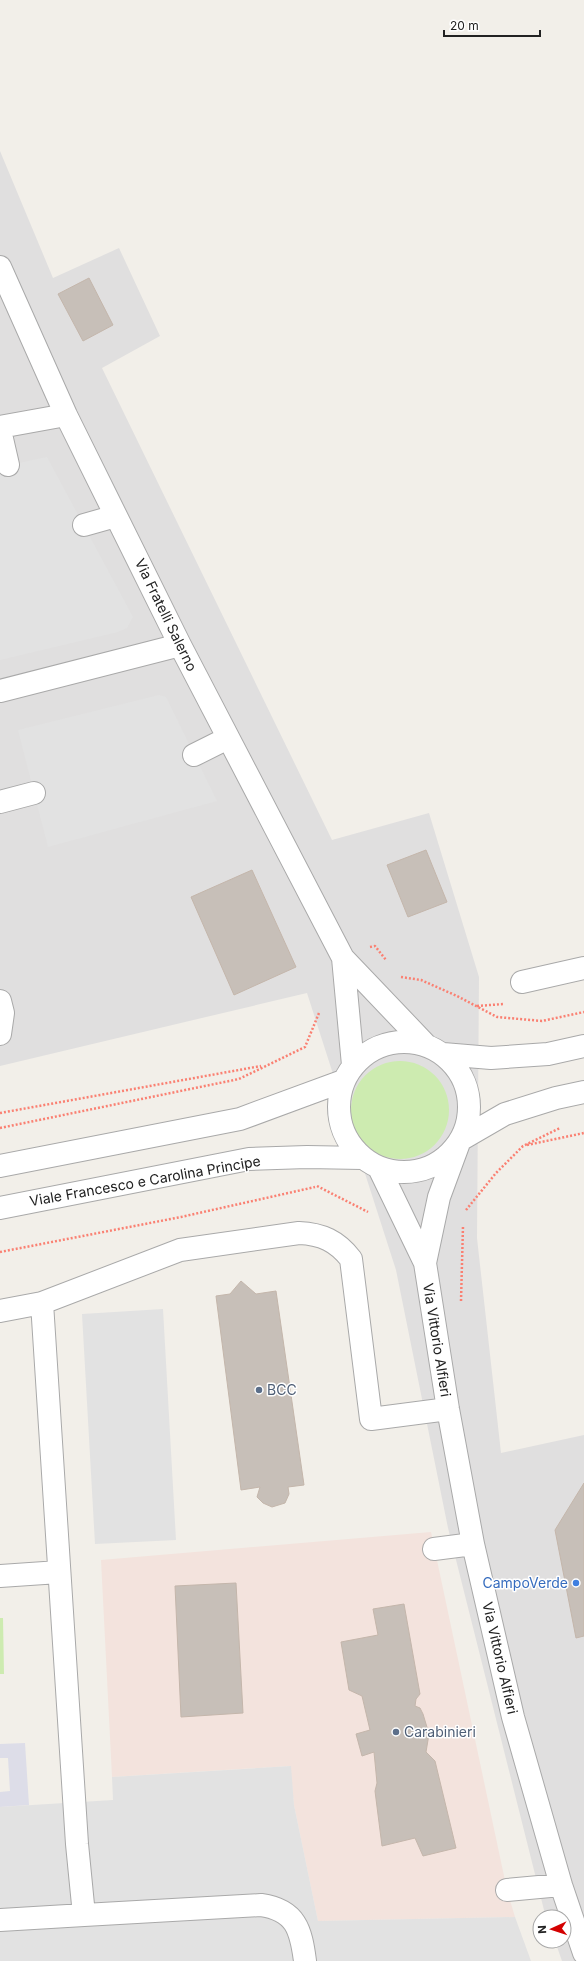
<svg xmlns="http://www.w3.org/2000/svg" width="584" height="1961" viewBox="0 0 584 1961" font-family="Inter,sans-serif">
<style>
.residential{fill:#e0dfdf}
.military{fill:#f3e3dd}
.grass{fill:#cdebb0}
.parking{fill:#e2e2e2}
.plaza{fill:#dddde8}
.building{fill:#c7bfb8;stroke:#c4b6ab}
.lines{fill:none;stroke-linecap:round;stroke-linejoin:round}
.minor-casing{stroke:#a9a9a9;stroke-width:24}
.path{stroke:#fa8072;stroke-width:2.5;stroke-dasharray:2 2;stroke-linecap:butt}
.minor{stroke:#fff;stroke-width:22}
.service-dot{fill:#5c6f8a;stroke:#fff;stroke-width:1.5}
.shop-dot{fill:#3f7fe0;stroke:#fff;stroke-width:1.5}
.labels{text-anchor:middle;stroke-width:3;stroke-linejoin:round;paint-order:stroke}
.street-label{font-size:14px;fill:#222;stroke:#fff}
.service-label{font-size:14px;fill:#4e5e75;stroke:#fff;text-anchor:start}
.shop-label{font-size:14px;fill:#366cbe;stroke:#fff;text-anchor:end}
</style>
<rect width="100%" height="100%" fill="#f2efe9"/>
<!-- residential -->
<path class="residential" d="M0 151 53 278 119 248 160 336 102 368 332 840 429 813 479 977 477 1238 501 1453 584 1435V1961H562L555 1941H564V1917H546L544 1910 448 1528 396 1270 307 993 0 1066Z"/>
<!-- military -->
<path class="military" d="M431 1532 507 1890 515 1917 318 1921 294 1805 290 1766 112 1777 101 1560Z"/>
<!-- grass -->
<path class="grass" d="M351 1110a49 49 0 1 1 98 0a49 49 0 1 1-98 0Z
M0 1618H3L4 1674H0Z"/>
<!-- parking -->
<path class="parking" d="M47 457 133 617 127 628 118 632 0 660V467Z
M159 695 166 697 217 801 48 847 18 730Z
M163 1309 176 1540 95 1544 82 1314Z
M291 1766 294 1805 318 1921 515 1917 531 1961H0V1807L113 1800 112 1777Z"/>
<!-- plaza -->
<path class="plaza" d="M25 1743 29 1805 0 1807V1792L10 1791 8 1758H0V1744Z"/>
<!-- building -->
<path class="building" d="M89 278 113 325 83 341 58 294Z
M426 850 447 902 408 917 387 865Z
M252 870 296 967 234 995 191 897Z
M241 1281 256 1294 276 1291 304 1485 288 1487 289 1494 285 1503 272 1507 263 1503 257 1497 260 1487 241 1490 216 1296 230 1294Z
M584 1483V1636L576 1638 555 1530Z
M236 1583 243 1713 181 1717 175 1586Z
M404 1604 420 1694 416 1699 415 1706 420 1708 423 1714 429 1734 426 1752 435 1761 456 1848 423 1856 415 1838 382 1846 375 1791 377 1783 374 1752 362 1756 356 1734 370 1730 362 1696 349 1690 341 1642 378 1635 373 1609Z"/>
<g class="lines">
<!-- minor casing -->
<g class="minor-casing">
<path id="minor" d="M0 267 66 415 180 645 343 958 425 1044
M0 427 66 415
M0 430 8 465
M84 525 116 516
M0 691 180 645
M194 755 228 738
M0 802 34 793
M343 958 353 1065
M522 982 584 968
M0 1001 3 1013 0 1034
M339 1107a65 65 0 1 1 130 0a65 65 0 1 1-130 0Z
M443 1054 491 1058 548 1054 584 1046
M0 1166 240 1119 343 1081
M379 1168 425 1263 448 1409 473 1544 513 1717 561 1885 584 1953
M0 1208 249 1159 307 1157 362 1158
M425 1263 439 1197 460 1140 505 1114 556 1098 584 1092
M0 1311 42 1303 180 1250 299 1233C322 1234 337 1241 351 1259L371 1419 448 1409
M434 1549 473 1544
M0 1576 59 1572
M507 1890 561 1885
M84 1915 261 1905C296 1910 301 1930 305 1961
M0 1920 84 1915 77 1844 42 1303"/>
</g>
<!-- path -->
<path class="path" d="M370 947 375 946 386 960
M401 977 421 980 457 996 497 1017 542 1021 584 1012
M477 1006 504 1004
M0 1113 261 1066
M0 1128 239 1079 305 1047 319 1013
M527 1145 584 1133
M317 1186 368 1212
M466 1210 496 1173 523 1146 560 1128
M0 1252 181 1217 315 1187
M461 1301 463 1226"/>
<!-- minor -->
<use href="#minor" class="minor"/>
</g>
<!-- markers -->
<g class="service-dot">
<circle cx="259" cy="1390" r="4"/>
<circle cx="396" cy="1732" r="4"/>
</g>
<circle class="shop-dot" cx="576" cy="1583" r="4"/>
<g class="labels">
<!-- street labels -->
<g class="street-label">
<text transform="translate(166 615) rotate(64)" y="5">Via Fratelli Salerno</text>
<text transform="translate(145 1181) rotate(-10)" y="5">Viale Francesco e Carolina Principe</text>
<text transform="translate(437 1340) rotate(81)" y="5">Via Vittorio Alfieri</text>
<text transform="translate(500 1658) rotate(77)" y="5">Via Vittorio Alfieri</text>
</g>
<!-- service labels -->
<g class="service-label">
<text x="267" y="1395">BCC</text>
<text x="404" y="1737">Carabinieri</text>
</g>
<!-- shop labels -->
<g class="shop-label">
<text x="568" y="1588">CampoVerde</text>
</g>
</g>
<!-- north arrow -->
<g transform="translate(552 1929) rotate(267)"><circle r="19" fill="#ffffff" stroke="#a7a7a7"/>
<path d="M0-3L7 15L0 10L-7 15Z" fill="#d40000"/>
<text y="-6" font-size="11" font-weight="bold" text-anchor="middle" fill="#222222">N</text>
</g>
<!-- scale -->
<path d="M444 30v6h96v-6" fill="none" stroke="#222222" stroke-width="2"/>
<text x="450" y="30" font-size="12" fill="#222222" stroke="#ffffff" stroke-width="3" paint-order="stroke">20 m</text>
</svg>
